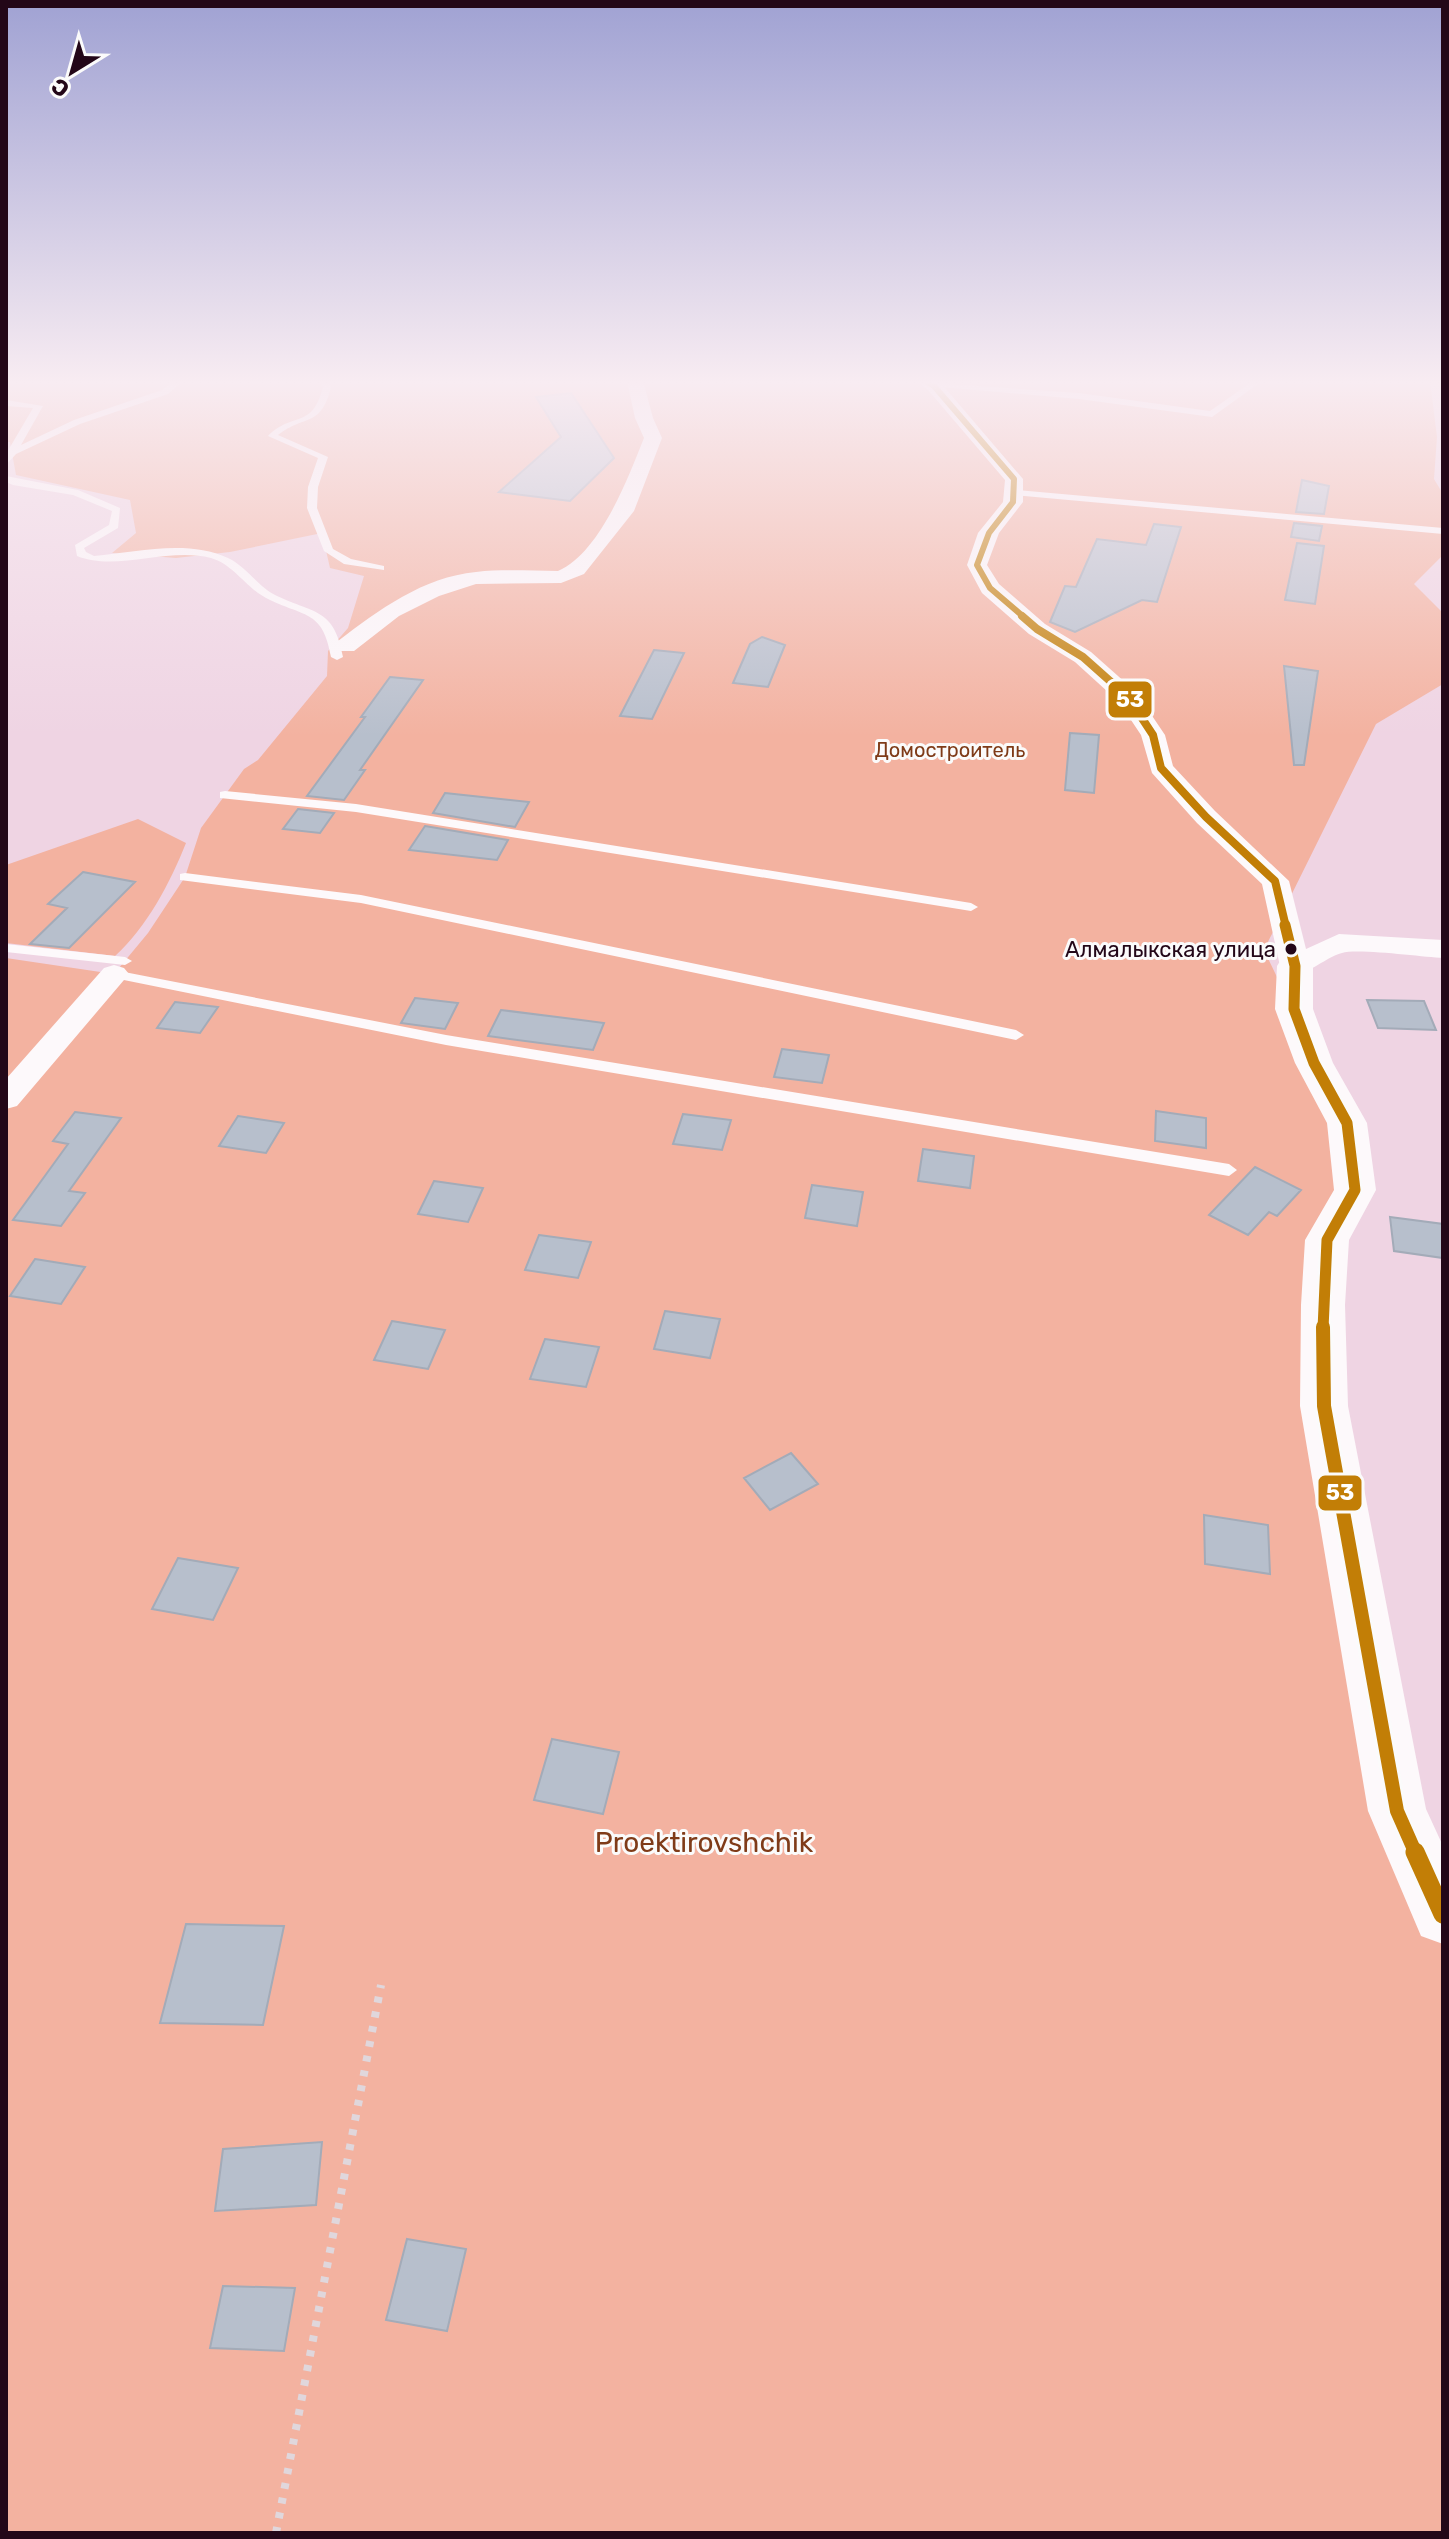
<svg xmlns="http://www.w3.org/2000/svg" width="1449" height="2539" viewBox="0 0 1449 2539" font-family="Rubik,sans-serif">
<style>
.green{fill:#f3b2a0}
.building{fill:#b7bfcc;stroke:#a3abb8;stroke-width:2}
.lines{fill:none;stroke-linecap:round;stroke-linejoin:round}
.path{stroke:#e0d7dc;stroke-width:8;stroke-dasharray:6 9;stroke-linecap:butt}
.service{fill:#fdf9fb;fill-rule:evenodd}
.minor{fill:#fdf9fb;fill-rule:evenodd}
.tertiary{fill:#fdf9fb;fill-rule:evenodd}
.bus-1-far4-casing{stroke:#fbfbfb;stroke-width:9}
.bus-1-far3-casing{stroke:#fbfbfb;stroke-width:12}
.bus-1-far2-casing{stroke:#fbfbfb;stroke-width:16}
.bus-1-far1-casing{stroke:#fbfbfb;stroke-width:20}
.bus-1-casing{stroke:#fbfbfb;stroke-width:25}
.bus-1-far4{stroke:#c27e06;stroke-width:6}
.bus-1-far3{stroke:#c27e06;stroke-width:8}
.bus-1-far2{stroke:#c27e06;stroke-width:11}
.bus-1-far1{stroke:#c27e06;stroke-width:14}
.bus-1{stroke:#c27e06;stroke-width:19}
.bus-dot{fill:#230718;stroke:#fbfbfb;stroke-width:3}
.labels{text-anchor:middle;stroke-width:6;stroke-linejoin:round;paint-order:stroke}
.far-park-label{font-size:20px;fill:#7f3b18;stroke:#fbfbfb}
.bus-label{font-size:22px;fill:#230718;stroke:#fbfbfb;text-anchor:end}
.near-park-label{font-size:28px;fill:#7f3b18;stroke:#fbfbfb}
.line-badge{stroke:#fbfbfb;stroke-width:3}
.badge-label{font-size:22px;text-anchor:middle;font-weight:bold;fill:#fff}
</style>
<rect width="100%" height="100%" fill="#efd4e3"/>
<!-- green -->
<path class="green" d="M6 381H1430L1437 437 1434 479 1443 494V555L1414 584 1443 613V684L1376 724 1264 950 1347 1123 1323 1305 1443 1914V2533H6V958L114 974 148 933 185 877 201 828 244 769 258 760 327 676 328 651 348 628 364 576 330 568 322 533 230 552 176 558 112 553 136 533 130 500 16 475 10 442H6Z
M138 819 186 843C170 883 147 927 115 956L6 943V865Z"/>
<!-- building -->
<path class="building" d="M571 393 614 458 570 501 499 492 561 437 536 397Z
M1302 480 1329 486 1324 514 1296 512Z
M1294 523 1322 526 1319 541 1291 537Z
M1154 524 1181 527 1157 602 1142 600 1075 632 1050 622 1065 586 1076 587 1097 539 1146 545Z
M1297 543 1324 546 1315 604 1285 600Z
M762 637 785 645 768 687 733 683 750 644Z
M654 650 684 653 652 719 620 716Z
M1284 666 1318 671 1304 765H1294Z
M390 677 423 680 360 770H365L344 800 307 796 365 717H361Z
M1070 733 1099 735 1094 793 1065 790Z
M445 793 482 797 529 802 515 827 433 813Z
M298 809 334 813 320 833 283 829Z
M425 826 508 840 497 860 409 850Z
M83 872 135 882 69 948 30 944 67 908 48 904Z
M415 998 458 1003 445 1029 401 1023Z
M1367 1000 1424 1001 1436 1030 1378 1028Z
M175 1002 218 1007 200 1033 157 1028Z
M501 1010 581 1020 604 1023 593 1050 488 1036Z
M782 1049 829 1055 822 1083 774 1077Z
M1156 1111 1206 1118V1148L1155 1141Z
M75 1112 121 1118 69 1191 85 1193 61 1226 13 1220 68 1144 53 1141Z
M683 1114 731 1120 722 1150 673 1144Z
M238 1116 284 1123 266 1153 219 1146Z
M923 1149 974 1156 970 1188 918 1181Z
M1255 1167 1301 1190 1277 1216 1269 1212 1248 1235 1209 1215Z
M434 1181 483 1188 468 1222 418 1214Z
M812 1185 863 1192 857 1226 805 1218Z
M1390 1217 1443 1224V1258L1394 1251Z
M539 1235 591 1242 578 1278 525 1270Z
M35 1259 85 1267 61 1304 10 1296Z
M665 1311 720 1319 710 1358 654 1349Z
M392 1321 445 1330 428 1369 374 1360Z
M545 1339 599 1347 586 1387 530 1379Z
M791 1453 818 1484 770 1510 744 1478Z
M1204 1515 1268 1525 1270 1574 1205 1564Z
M178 1558 238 1568 213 1620 152 1609Z
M552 1739 619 1752 603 1814 534 1800Z
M186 1924 284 1926 263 2025 160 2023Z
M322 2142 316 2205 215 2211 223 2149Z
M407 2239 466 2249 447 2331 386 2320Z
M223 2286 295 2288 284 2351 210 2348Z"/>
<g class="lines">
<!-- path -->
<path class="path" d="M276 2533 381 1985"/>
<!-- service -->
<path class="service" d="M174 381H183L168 394 80 424 16 454 6 465V454L33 408 6 406V400L43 406 21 445 74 420 162 390Z
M318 381H326L331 387C321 428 305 414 278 435L328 457 318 487 317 508 333 549 351 559 384 566V570L344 564 324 551 307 508 308 487 318 458 268 436C293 411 312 430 323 387Z
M1253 381H1262L1212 417 1079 399 930 386 934 383 1079 393 1210 411Z
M6 476 78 490 120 508 118 528 84 548 86 552 94 556C136 552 188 539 228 558 247 567 258 587 277 596 315 614 334 608 343 657L337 660 331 657C323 611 306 617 270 600 247 590 235 565 211 558 167 547 116 572 77 556L75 545 109 525 112 511 73 495 13 485 6 482Z
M1017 490 1443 528V534L1014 495 1012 493Z
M225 791 356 804 971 903 978 907 971 911 356 812 220 798V792Z
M185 873 361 895 1016 1030 1024 1035 1016 1040 361 903 180 880V874Z
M6 944 125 957 132 961 125 965 6 952Z
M114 970 446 1035 1229 1164 1237 1170 1229 1176 446 1045 109 977V971Z"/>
<!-- minor -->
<path class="minor" d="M627 381H643L653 418 662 438 634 511 584 574 561 583 476 584 439 596 399 616 354 651H338L335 646 338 641C379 610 423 577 476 572 503 569 531 571 558 571 600 553 628 478 644 438L635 418Z
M917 381 940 382 1023 479V502L999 533 987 565 999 584 1045 624 1091 652 1136 692 1165 735 1173 766 1215 811 1289 881 1306 949 1339 934 1443 940V958C1423 957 1357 948 1342 953 1321 959 1308 978 1285 972L1280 966 1262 884 1197 823 1152 773 1141 735 1119 702 1075 662 1029 634 982 593 967 565 978 533 1003 502 1005 480 928 390Z
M114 965 124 968 129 974 124 980 17 1106 6 1109V1079L104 968Z"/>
<!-- tertiary -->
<path class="tertiary" d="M1295 955 1308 958 1313 966V1009L1333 1063 1367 1123 1376 1190 1349 1240 1345 1305 1348 1406 1426 1809 1443 1846V1944L1421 1936 1368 1811 1300 1406 1301 1305 1305 1240 1334 1190 1327 1123 1295 1063 1275 1009 1277 966 1282 958Z"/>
<!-- bus-1-far4 casing -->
<g class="bus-1-far4-casing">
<path id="bus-1-far4" d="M925 381 934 386 1014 479 1013 502 989 533 977 565 990 588 1025 618"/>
</g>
<!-- bus-1-far3 casing -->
<g class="bus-1-far3-casing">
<path id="bus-1-far3" d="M1022 616 1037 629 1083 657 1128 697 1153 735 1161 768 1206 817 1275 881 1286 927"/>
</g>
<!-- bus-1-far2 casing -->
<g class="bus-1-far2-casing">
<path id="bus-1-far2" d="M1285 925 1295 966 1294 1009 1314 1063 1347 1123 1355 1190 1327 1240 1323 1329"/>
</g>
<!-- bus-1-far1 casing -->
<g class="bus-1-far1-casing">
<path id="bus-1-far1" d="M1323 1327 1324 1406 1397 1811 1416 1854"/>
</g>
<!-- bus-1 casing -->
<g class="bus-1-casing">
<path id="bus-1" d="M1415 1852 1443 1914"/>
</g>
<!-- bus-1-far4 -->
<use href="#bus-1-far4" class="bus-1-far4"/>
<!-- bus-1-far3 -->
<use href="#bus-1-far3" class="bus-1-far3"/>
<!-- bus-1-far2 -->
<use href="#bus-1-far2" class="bus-1-far2"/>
<!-- bus-1-far1 -->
<use href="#bus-1-far1" class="bus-1-far1"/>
<!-- bus-1 -->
<use href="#bus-1" class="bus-1"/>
</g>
<!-- sky -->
<linearGradient id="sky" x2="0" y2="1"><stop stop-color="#a0a2d3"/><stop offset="0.52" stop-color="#f8ecf2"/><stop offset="1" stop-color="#f8ecf2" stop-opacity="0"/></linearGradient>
<rect width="1449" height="736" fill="url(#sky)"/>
<!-- markers -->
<circle class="bus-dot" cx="1291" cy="949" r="7"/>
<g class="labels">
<!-- far-park labels -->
<g class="far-park-label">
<text x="950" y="757">Домостроитель</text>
</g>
<!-- bus labels -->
<g class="bus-label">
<text x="1276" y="957">Алмалыкская улица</text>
</g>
<!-- near-park labels -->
<g class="near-park-label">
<text x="704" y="1852">Proektirovshchik</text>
</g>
</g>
<g class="line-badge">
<rect x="1107" y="680" width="46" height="39" rx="8" fill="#c27e06"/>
<rect x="1317" y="1474" width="46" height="38" rx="8" fill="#c27e06"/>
</g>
<g class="badge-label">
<text x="1130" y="707">53</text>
<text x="1340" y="1500">53</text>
</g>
<!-- border -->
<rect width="1449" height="2539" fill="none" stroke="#230718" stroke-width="16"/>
<!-- north arrow -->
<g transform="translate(72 72) rotate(217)" stroke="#fbfbfb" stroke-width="6" paint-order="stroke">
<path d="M0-6L14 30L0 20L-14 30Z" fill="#230718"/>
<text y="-12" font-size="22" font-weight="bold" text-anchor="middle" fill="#230718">С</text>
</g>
</svg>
